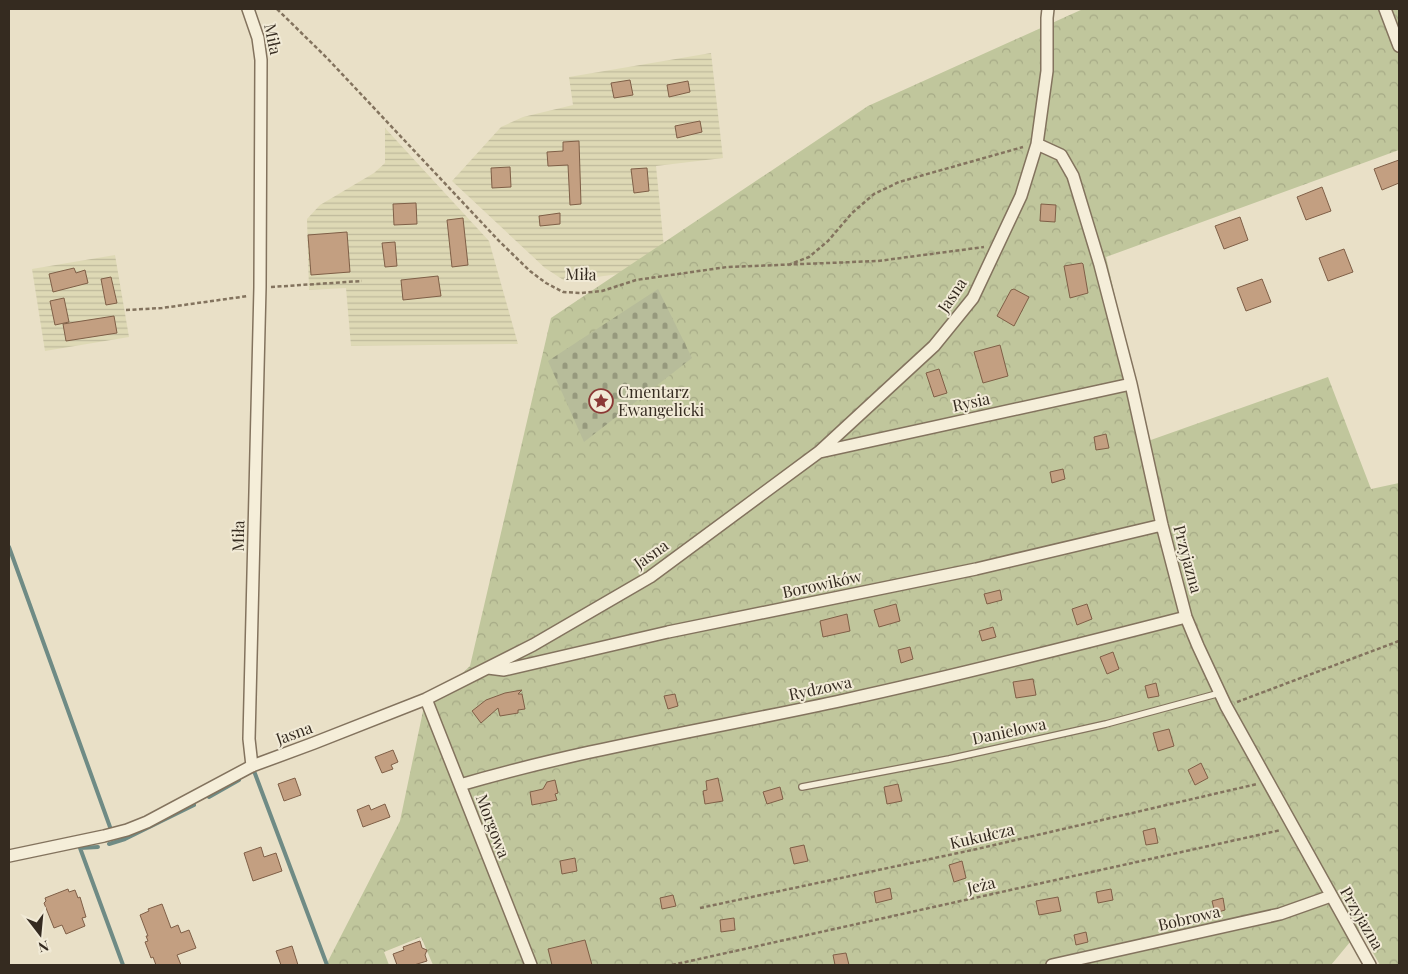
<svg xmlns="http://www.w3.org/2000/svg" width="1408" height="974" viewBox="0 0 1408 974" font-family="'Playfair Display',serif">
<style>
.farmland{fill:url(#farmland-rules)}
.forest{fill:url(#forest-crowns)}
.cemetery{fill:url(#cemetery-stones)}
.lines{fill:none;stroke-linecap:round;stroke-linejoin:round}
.stream{stroke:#6f8b85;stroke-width:4}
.building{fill:#c39f81;stroke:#7f5f47}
.lane-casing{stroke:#83735e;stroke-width:8}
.street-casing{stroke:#83735e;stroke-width:14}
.path{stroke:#83735e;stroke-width:2.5;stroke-dasharray:4 2.5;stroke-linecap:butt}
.lane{stroke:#f5eed9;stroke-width:5.5}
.street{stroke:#f5eed9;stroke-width:11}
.labels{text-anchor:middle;stroke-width:4;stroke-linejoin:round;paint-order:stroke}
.street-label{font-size:16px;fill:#352b20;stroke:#f1ead6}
.poi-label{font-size:16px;fill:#352b20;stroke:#f1ead6;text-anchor:start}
</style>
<defs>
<pattern id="farmland-rules" width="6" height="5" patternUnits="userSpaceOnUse" patternTransform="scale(1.25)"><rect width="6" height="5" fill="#ded9b5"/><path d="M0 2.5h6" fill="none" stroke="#bfba9b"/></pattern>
<pattern id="forest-crowns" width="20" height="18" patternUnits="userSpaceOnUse" patternTransform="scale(1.25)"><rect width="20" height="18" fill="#c0c69c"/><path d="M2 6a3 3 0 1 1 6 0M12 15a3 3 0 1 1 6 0" fill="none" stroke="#a6aa86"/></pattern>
<pattern id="cemetery-stones" width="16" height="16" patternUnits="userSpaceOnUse" patternTransform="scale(1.25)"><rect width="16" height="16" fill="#b7bc9a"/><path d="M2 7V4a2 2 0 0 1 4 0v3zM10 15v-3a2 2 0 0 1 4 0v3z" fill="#96997d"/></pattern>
</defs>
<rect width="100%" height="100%" fill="#e9e0c7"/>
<!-- farmland -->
<path class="farmland" d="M711 53 723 158 656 166 666 268 565 281 545 268 452 181 501 127 523 117 573 105 569 77Z
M385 128 489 241 518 344 351 346 346 288 309 290 307 219 320 205 374 173 385 163Z
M115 255 129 337 45 351 32 269Z"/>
<!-- forest -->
<path class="forest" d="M1083 9H1399V150L1106 257 1148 441 1328 377 1371 489 1399 483V965H1380L1360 930 1331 965H433L421 937 384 952 389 965H326L400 821 423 711 470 666 551 318 868 106Z"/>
<!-- cemetery -->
<path class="cemetery" d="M658 289 692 358 584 442 548 361Z"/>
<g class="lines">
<!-- stream -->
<path class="stream" d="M9 547 110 827
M254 771 327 965
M209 797 239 780
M109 844 125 839 194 805
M98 847 80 848 123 965"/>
</g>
<!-- building -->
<path class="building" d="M630 80 633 95 614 98 611 83Z
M688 81 690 92 669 97 667 85Z
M700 121 702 132 677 138 675 126Z
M579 141 581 204 570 205 568 165 548 166 547 152 563 151V142Z
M1399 160V183L1382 190 1374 169Z
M510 167 511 187 492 188 491 168Z
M647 168 649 191 634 193 631 169Z
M1322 187 1331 211 1306 220 1297 197Z
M416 203 417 224 394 225 393 204Z
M1041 204 1056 205 1055 222 1040 221Z
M560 213V224L540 226 539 216Z
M1240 217 1248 240 1224 249 1215 226Z
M463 218 468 265 452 267 447 220Z
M347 232 350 272 311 275 308 235Z
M395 242 397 266 385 267 382 243Z
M1344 249 1353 272 1328 281 1319 258Z
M1082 263 1083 264 1088 293 1070 298 1064 266Z
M74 268 76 273 85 270 88 283 53 292 49 274Z
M438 276 441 296 403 300 401 280Z
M111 277 117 303 106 305 101 279Z
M1262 279 1271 302 1246 311 1237 288Z
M1014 289 1029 297 1014 326 997 316 1011 290Z
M64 298 69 322 55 325 50 301Z
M114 316 117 333 66 341 63 324Z
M1000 345 1008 376 983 383 974 352Z
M939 369 947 393 934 397 926 373Z
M1106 434 1109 448 1096 450 1094 437Z
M1063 469 1065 479 1052 483 1050 472Z
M1000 590 1002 600 987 604 984 594Z
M896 604 900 621 879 627 874 610Z
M1087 604 1092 619 1077 625 1072 609Z
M847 614 850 631 823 637 820 621Z
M993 627 996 637 982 641 979 631Z
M910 647 913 659 901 663 898 650Z
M1113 652 1119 669 1107 674 1100 657Z
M1033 679 1036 695 1016 698 1013 682Z
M1156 683 1159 696 1148 698 1145 686Z
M522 690 518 694H522L525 709 518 710V713L500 716 498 708 481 723 472 711 486 700 505 693Z
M675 694 678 706 668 709 664 696Z
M1169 729 1174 746 1158 751 1153 733Z
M393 750 398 762 391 765 393 769 382 773 375 757Z
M1201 763 1208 778 1195 785 1188 770Z
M295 778 301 795 284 801 278 784Z
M718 778 723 801 705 804 703 791 707 790 706 781Z
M555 780 558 793 555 794 557 800 532 805 530 792 543 789 547 782Z
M898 784 902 801 887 804 884 787Z
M780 787 783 799 767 804 763 792Z
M385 804 390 817 363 827 357 810 369 805 371 810Z
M1155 828 1158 843 1146 845 1143 831Z
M804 845 808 861 794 864 790 848Z
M261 847 264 857 276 853 282 871 253 881 244 853Z
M575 858 577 871 562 874 560 861Z
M962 861 966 878 954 882 949 865Z
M890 888 892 899 876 903 874 892Z
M68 889 69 892 75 890 78 898 80 897 86 917 82 918 85 926 66 934 62 925 54 928 44 903 46 901 45 898Z
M1111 889 1113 900 1098 903 1096 892Z
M673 895 676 906 662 909 660 898Z
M1058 897 1061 911 1039 915 1036 901Z
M1223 898 1225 910 1215 913 1212 901Z
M162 904 171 928 178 925 181 933 189 930 196 948 177 955 181 965H156L153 957 151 958 145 942 148 941 146 936H148L140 915 149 911 148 909Z
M734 918 735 930 721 932 720 920Z
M1086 932 1088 942 1076 945 1074 935Z
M585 940 592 965H552L548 949Z
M420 941 422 948 427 950 425 955 427 961 414 965H397L393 954 404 950 403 947Z
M292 946 298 965H281L276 951Z
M846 953 849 965H835L833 955Z"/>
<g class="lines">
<!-- lane casing -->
<g class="lane-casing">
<path id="lane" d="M802 787 949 759 1106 724 1220 693"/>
</g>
<!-- street casing -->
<g class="street-casing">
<path id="street" d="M248 9 258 38 261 60 260 287 249 739 252 766
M1385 9 1399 46
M1037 144 1061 155 1073 176 1100 265 1131 384 1162 525 1186 617 1198 646 1226 706 1370 965
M820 452 1131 384
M488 668 504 670 668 632 976 569 1162 525
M426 699 531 965
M460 785C586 748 716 728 844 700 959 675 1073 646 1186 617
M9 856 104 836 127 830 147 822 252 766 314 743 426 699 533 645 650 577 819 452 934 346 973 298 1021 196 1037 144 1047 71V18L1048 9
M1052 965 1280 914 1331 896"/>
</g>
<!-- path -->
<path class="path" d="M277 9 327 58 500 242 530 271 546 283 563 292 581 293 602 291 636 280 727 267 878 261 984 247
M788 265 809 257 828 241 852 213 874 194 899 182 1023 147
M271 287 362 281
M126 310 162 308 248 296
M1237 702 1399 641
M700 908 977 849 1257 784
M672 965 1281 830"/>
<!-- lane -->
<use href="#lane" class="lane"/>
<!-- street -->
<use href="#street" class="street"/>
</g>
<!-- icons -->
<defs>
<g id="sight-ring" transform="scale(1.25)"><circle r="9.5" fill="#f1ead6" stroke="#8b3835" stroke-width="1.5"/><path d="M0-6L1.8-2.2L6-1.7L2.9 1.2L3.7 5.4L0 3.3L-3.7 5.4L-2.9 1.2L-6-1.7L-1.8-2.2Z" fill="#8b3835"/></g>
</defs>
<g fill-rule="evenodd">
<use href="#sight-ring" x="601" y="401"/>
</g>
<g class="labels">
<!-- street labels -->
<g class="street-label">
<text transform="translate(273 39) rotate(78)" y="6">Miła</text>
<text transform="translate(581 274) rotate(1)" y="6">Miła</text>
<text transform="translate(952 295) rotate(-56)" y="6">Jasna</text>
<text transform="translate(971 402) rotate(-12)" y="6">Rysia</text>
<text transform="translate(238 536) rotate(-89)" y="6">Miła</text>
<text transform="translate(651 554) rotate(-35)" y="6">Jasna</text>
<text transform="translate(1188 559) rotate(75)" y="6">Przyjazna</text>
<text transform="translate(822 584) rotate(-12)" y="6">Borowików</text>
<text transform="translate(820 688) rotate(-12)" y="6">Rydzowa</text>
<text transform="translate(1009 731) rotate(-12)" y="6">Danielowa</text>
<text transform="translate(294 733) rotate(-20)" y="6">Jasna</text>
<text transform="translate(493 826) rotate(69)" y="6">Morgowa</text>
<text transform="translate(982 836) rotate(-13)" y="6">Kukułcza</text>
<text transform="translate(981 885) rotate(-13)" y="6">Jeża</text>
<text transform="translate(1189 918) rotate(-13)" y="6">Bobrowa</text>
<text transform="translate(1362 918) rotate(60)" y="6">Przyjazna</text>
</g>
<!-- poi labels -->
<g class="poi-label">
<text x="618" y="398">Cmentarz<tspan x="618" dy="18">Ewangelicki</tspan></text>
</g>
</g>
<!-- border -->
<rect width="1408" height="974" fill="none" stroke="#352b20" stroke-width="20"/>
<!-- north arrow -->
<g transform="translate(40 934) rotate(164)" stroke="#f1ead6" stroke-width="4" paint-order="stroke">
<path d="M0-4L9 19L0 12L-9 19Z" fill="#352b20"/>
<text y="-8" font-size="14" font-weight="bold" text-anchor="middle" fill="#352b20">N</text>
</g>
</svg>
